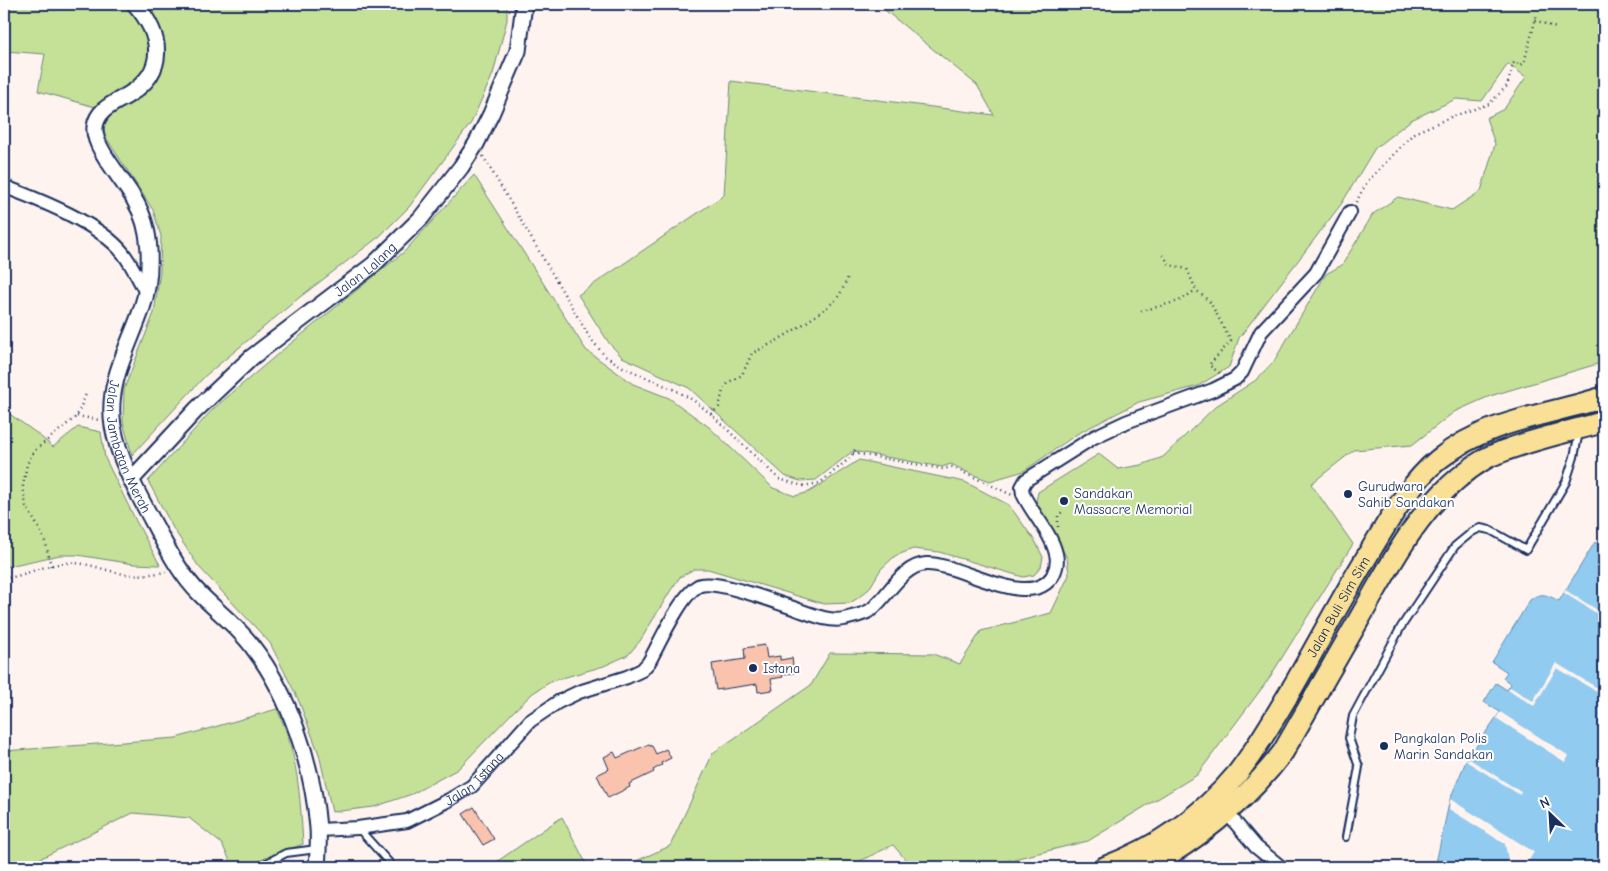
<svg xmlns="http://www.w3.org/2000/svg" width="1608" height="871" viewBox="0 0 1608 871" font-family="'Comic Neue',sans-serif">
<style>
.green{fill:#c5e097;stroke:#70887a}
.water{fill:#91cbf0;stroke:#628db6}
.pier{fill:#fef3ef}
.building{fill:#fac3ad;stroke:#1b2f5e}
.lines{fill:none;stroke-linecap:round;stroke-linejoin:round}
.service-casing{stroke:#1b2f5e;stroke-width:10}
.minor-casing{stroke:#1b2f5e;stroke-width:16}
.tertiary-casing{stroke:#1b2f5e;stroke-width:19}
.primary-casing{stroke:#1b2f5e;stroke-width:24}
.path{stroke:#1b2f5e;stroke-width:2.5;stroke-dasharray:1 4;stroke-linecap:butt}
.service{stroke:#fff;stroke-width:6}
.minor{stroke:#fff;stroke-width:12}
.tertiary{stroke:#fff;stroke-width:15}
.primary{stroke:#f9e096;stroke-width:20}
.poi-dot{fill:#1b2f5e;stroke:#fff;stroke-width:2}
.labels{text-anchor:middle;stroke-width:4;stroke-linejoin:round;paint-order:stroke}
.street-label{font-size:14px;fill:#1b2f5e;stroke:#fff}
.poi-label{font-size:14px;fill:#1b2f5e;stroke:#fff;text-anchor:start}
</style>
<rect width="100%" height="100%" fill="#fef3ef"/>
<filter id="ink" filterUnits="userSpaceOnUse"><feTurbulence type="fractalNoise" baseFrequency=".02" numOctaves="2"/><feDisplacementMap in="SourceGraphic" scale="10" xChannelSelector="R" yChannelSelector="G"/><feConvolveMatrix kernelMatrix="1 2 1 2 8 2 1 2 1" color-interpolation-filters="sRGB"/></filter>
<g filter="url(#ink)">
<!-- green -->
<path class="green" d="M4 4H507V20L493 74 471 123 409 207 380 236 300 297 205 376 132 455 123 422 124 389 154 313 160 272 161 236 153 210 105 136 104 126 113 112 38 91 45 54 4 51Z
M879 4H1604V362L1490 396 1454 412 1412 445 1354 450 1311 484 1353 544 1268 680 1197 775 1088 841 981 867H912L893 845 848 867H798L794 862 786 867H613L627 865 670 846 713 753 811 685 830 653 933 654 960 664 981 631 1051 613 1069 575 1067 558 1036 501 1038 492 1099 454 1118 469 1141 465 1163 457 1216 406 1256 380 1274 361 1326 274 1342 265 1373 214 1398 197 1452 210 1481 191 1495 144 1486 118 1504 109 1526 77 1508 64 1482 101 1456 99 1411 120 1375 148 1342 203 1239 338 1229 367 1198 386 1139 402 1077 434 1024 471 990 481 971 474 951 464 942 467 853 451 816 480 800 481 785 476 689 388 622 357 609 343 578 295 724 195 731 81 994 115 977 85 881 7Z
M474 175 586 350 633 384 669 398 709 427 773 488 795 496 809 492 859 460 965 482 1009 505 1035 541 1043 557 1041 567 1034 575 1023 577 939 552 913 549 895 556 881 569 869 589 858 598 850 603 824 604 708 569H694L680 577 671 590 640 641 628 655 604 666 552 681 533 693 514 711 458 769 412 794 374 807 332 812 319 754 298 699 270 643 199 567 173 528 148 481 213 409 279 353 404 252Z
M4 410 35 432 53 447 78 427 101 432 105 458 136 521 160 565 134 564 77 555H60L4 567Z
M277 709C298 753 300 796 303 844L244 867H233L222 844 189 818 133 813 23 867H4V751L176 738Z
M562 817 588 867H489Z"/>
<!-- water -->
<path class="water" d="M1595 542 1604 549V867H1435L1450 799 1466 761 1500 712 1484 702 1496 683 1507 690 1511 684 1503 678 1507 672 1492 662 1530 600C1541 591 1547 595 1559 601Z"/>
<!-- pier -->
<path class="pier" d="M1565 590 1604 614V618L1564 593Z
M1556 663 1604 692V696L1557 668 1534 706 1508 690 1510 687 1533 701Z
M1500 712 1569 756 1565 762 1496 718Z
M1468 758 1521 792 1520 795 1466 761Z
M1450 799 1534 852 1525 867H1503L1508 859 1505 844 1449 809Z"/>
<!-- building -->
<path class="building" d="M765 645 767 658 780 656V660L792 658 794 673 782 674 783 677 771 679 773 690 758 692 757 684 716 690 712 664 745 659 744 648Z
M649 744 650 746H652L656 754 666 749 671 758 661 763 662 765 653 770 654 772 629 784 630 787 608 798 597 775 609 769 604 757 614 752 617 758Z
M474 807 494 839 483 845 463 814Z"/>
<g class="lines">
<!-- service casing -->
<g class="service-casing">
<path id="service" d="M359 829 393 867
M1346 837 1359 767 1349 738 1353 716 1401 627 1455 546 1472 532 1480 528 1490 530 1526 550 1566 482 1574 457 1579 432
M259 867 286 853 317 849"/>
</g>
<!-- minor casing -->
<g class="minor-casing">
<g id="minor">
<path d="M8 188C42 201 100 224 123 253 132 265 139 279 146 293"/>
<path d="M1227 813 1256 847 1281 867"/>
<path id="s1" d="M319 830 358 828 407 821 449 800 472 786 530 721 558 702 579 692 627 677 642 670 649 662C659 644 681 595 698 586 714 578 778 603 796 609 811 614 828 622 844 619 851 617 863 615 869 611 873 609 877 604 880 601 892 588 906 565 926 564 958 562 1031 613 1053 575 1056 569 1058 561 1056 554 1051 532 1032 514 1023 494L1022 487 1026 480 1094 437 1126 422 1213 390 1235 379 1242 372 1261 332 1316 273 1350 212"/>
</g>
</g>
<!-- tertiary casing -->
<g class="tertiary-casing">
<g id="tertiary">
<path id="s2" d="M135 4C162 35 168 71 128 95 115 103 97 109 95 127 92 147 124 180 134 199 143 214 148 232 149 250 150 270 148 290 142 308 129 347 106 383 113 426 119 460 136 490 152 520 166 546 179 573 200 594 217 611 237 626 252 646 290 695 313 766 318 828 319 841 318 854 317 867"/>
<path id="s3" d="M131 480 196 410 252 357 373 265 421 218 461 167 476 144 491 114 518 51 524 4"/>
</g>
</g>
<!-- primary casing -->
<g class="primary-casing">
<g id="primary">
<path id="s4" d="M1105 867C1156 848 1202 816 1237 774 1259 746 1276 715 1294 685 1319 641 1343 596 1369 553 1387 523 1411 481 1439 459 1489 419 1547 416 1604 397"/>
<path d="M1148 867C1200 838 1246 801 1283 752 1308 709 1333 665 1358 621 1392 562 1424 495 1485 459 1491 455 1499 453 1506 450 1538 438 1571 431 1604 422"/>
</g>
</g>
<!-- path -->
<path class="path" d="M1535 20 1556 28
M483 156 590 338 605 356 623 367 679 392 693 400 711 414 779 479 803 486 820 483 851 457 856 448
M1356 202 1367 182 1414 133 1451 117 1489 104 1507 86 1514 62 1521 65 1524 63 1537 14
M1163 255 1170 265 1187 269 1196 290 1210 302 1231 341 1209 365 1221 374
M1141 311 1179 301 1196 290
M711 414 719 407 723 390 729 382 742 375 752 353C769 347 827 311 837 298 842 292 845 283 848 277
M77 416 99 420
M853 453 943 469 952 467 1012 495
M1058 527V516L1063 511
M51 566 46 544 40 530 26 506 23 486 27 464 34 451 77 416 86 394
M4 579C27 575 52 561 75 563 91 564 107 571 124 574 138 576 152 574 166 572"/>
<!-- service -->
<use href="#service" class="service"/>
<!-- minor -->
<use href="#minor" class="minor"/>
<!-- tertiary -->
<use href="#tertiary" class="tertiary"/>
<!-- primary -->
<use href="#primary" class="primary"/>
</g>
</g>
<!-- markers -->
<g class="poi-dot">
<circle cx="1348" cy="494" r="5"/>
<circle cx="1064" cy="501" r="5"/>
<circle cx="753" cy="668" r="5"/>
<circle cx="1384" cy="746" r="5"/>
</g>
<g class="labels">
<!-- street labels -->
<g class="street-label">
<text dy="5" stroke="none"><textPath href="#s3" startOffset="316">Jalan Lalang</textPath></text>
<text dy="5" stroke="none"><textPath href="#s2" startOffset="498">Jalan Jambatan Merah</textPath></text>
<text dy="5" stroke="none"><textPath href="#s4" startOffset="359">Jalan Buli Sim Sim</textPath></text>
<text dy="5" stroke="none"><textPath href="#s1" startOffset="169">Jalan Istana</textPath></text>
</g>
<!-- poi labels -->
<g class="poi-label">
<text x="1358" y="491">Gurudwara<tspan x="1358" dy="16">Sahib Sandakan</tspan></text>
<text x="1074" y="498">Sandakan<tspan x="1074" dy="16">Massacre Memorial</tspan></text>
<text x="763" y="673">Istana</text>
<text x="1394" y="743">Pangkalan Polis<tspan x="1394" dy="16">Marin Sandakan</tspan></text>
</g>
</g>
<!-- margin -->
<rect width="1608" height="871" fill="none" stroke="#fff" stroke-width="20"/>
<rect x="10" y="10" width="1588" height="851" fill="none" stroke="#1b2f5e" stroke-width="2" filter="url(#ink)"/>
<!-- north arrow -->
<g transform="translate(1550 814) rotate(335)" stroke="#ffffff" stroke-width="4" paint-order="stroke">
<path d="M0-4L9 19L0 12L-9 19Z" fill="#1b2f5e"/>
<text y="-8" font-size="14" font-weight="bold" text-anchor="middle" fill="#1b2f5e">N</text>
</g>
</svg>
